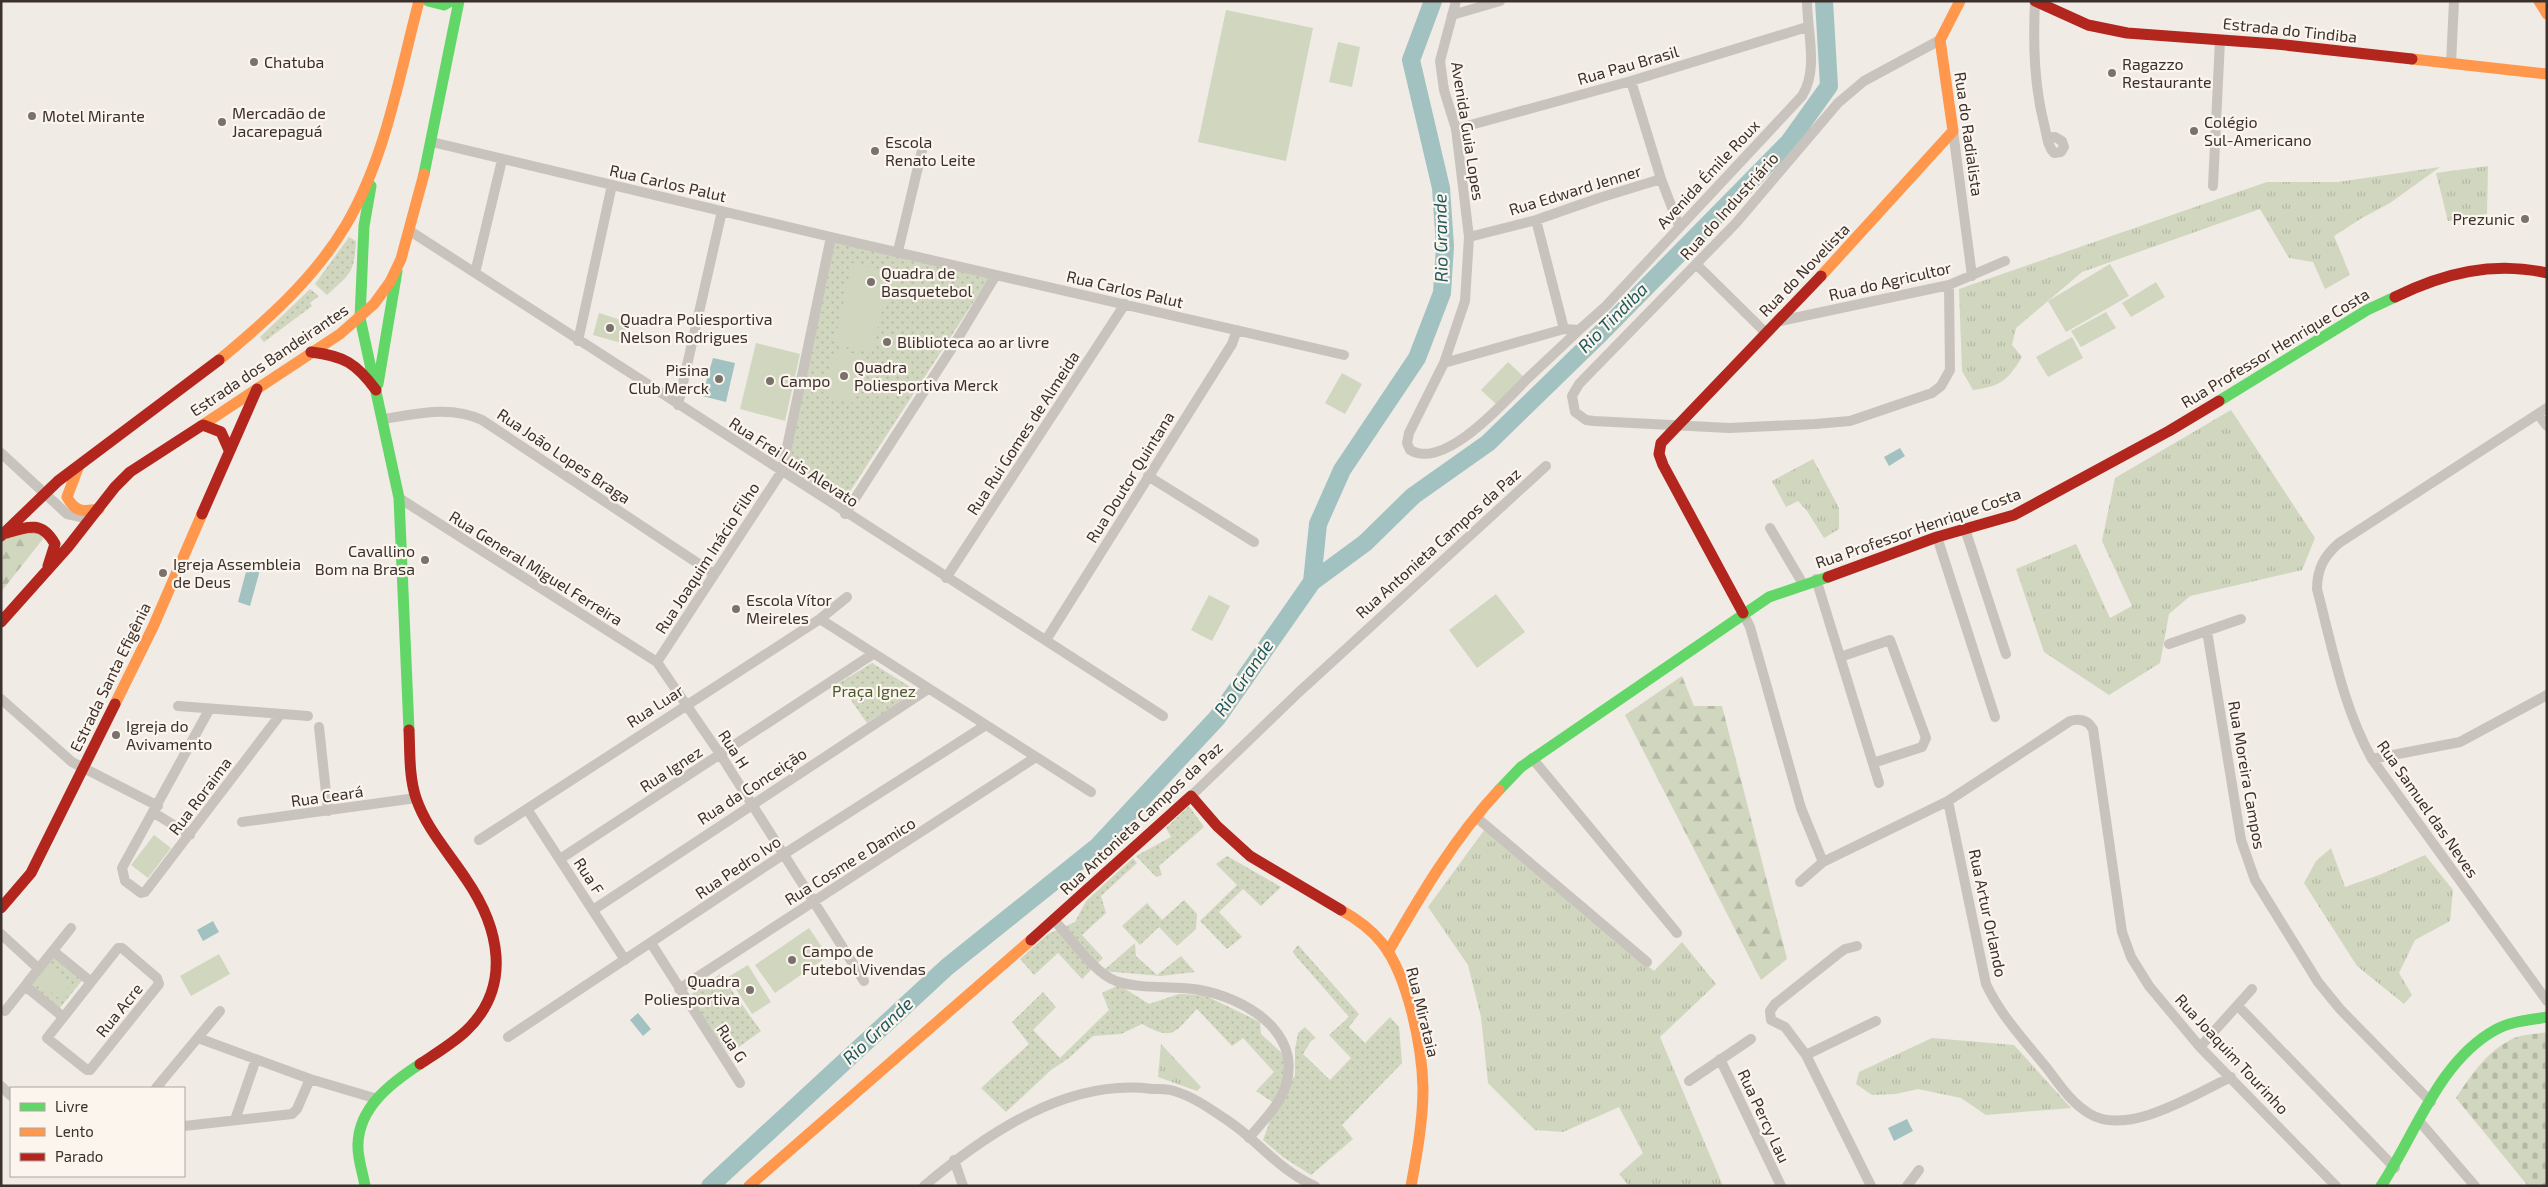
<svg xmlns="http://www.w3.org/2000/svg" width="2548" height="1187" viewBox="0 0 2548 1187" font-family="'Exo 2',sans-serif">
<style>
.grass{fill:url(#grass-tufts)}
.forest{fill:url(#forest-firs)}
.cemetery{fill:url(#cemetery-stones)}
.park{fill:url(#park-dots)}
.pitch{fill:#d1d6bf}
.water{fill:#a1c2c1}
.lines{fill:none;stroke-linecap:round;stroke-linejoin:round}
.river{stroke:#a1c2c1;stroke-width:18}
.street{stroke:#c9c3be;stroke-width:10}
.fast{stroke:#63d668;stroke-width:11}
.slow{stroke:#ff974d;stroke-width:11}
.jam{stroke:#b3261e;stroke-width:11}
.poi-dot{fill:#7a716c;stroke:#fbf5ee;stroke-width:2}
.labels{text-anchor:middle;stroke-width:4.5;stroke-linejoin:round;paint-order:stroke}
.street-label{font-size:16px;fill:#3b302b;stroke:#fbf5ee}
.poi-label{font-size:16px;fill:#3b302b;stroke:#fbf5ee;text-anchor:start}
.park-label{font-size:16px;fill:#4a5a2e;stroke:#fbf5ee}
.water-label{font-size:18px;font-style:italic;fill:#1f5a5e;stroke:#fbf5ee}
</style>
<defs>
<pattern id="grass-tufts" width="24" height="20" patternUnits="userSpaceOnUse" patternTransform="scale(1.25)"><rect width="24" height="20" fill="#d1d6bf"/><path d="M3 7l-1-3M5 7V3M7 7l1-3M15 17l-1-3M17 17v-4M19 17l1-3" fill="none" stroke="#b4b8a4"/></pattern>
<pattern id="forest-firs" width="22" height="20" patternUnits="userSpaceOnUse" patternTransform="scale(1.25)"><rect width="22" height="20" fill="#d1d6bf"/><path d="M5 1l3.5 6h-7zM16 11l3.5 6h-7z" fill="#b4b8a4"/></pattern>
<pattern id="cemetery-stones" width="16" height="16" patternUnits="userSpaceOnUse" patternTransform="scale(1.25)"><rect width="16" height="16" fill="#d1d6bf"/><path d="M2 7V4a2 2 0 0 1 4 0v3zM10 15v-3a2 2 0 0 1 4 0v3z" fill="#b4b8a4"/></pattern>
<pattern id="park-dots" width="8" height="8" patternUnits="userSpaceOnUse" patternTransform="scale(1.25)"><rect width="8" height="8" fill="#d1d6bf"/><path d="M2 2h.1M6 6h.1" fill="none" stroke="#b4b8a4" stroke-width="1.8" stroke-linecap="round"/></pattern>
</defs>
<rect width="100%" height="100%" fill="#f0ebe5"/>
<!-- grass -->
<path class="grass" d="M2488 166 2487 214 2448 221 2436 173Z
M2440 167 2390 203 2362 218 2334 236 2350 275 2325 289 2313 262 2289 258 2260 209 2082 272 2016 328 2012 345 2022 357C2007 381 2001 386 1973 390L1962 371 1959 289 2267 182H2338Z
M2231 410 2315 538 2302 570 2190 596 2169 614 2160 663 2109 695 2044 652 2016 569 2076 544 2110 618 2132 606 2102 541 2115 478Z
M1813 459 1839 508V529L1824 538 1807 511 1798 501 1786 507 1772 481Z
M1485 829 1654 971 1682 942 1716 984 1660 1037 1723 1186H1629L1619 1174 1643 1153 1619 1107 1563 1132 1535 1130 1488 1083 1481 1017 1468 965 1428 907Z
M2331 848 2345 887 2379 875 2425 855 2453 890 2450 921 2415 940 2399 973 2412 995 2404 1004 2357 966 2304 883 2316 861Z
M1932 1038 2014 1045 2071 1108 1986 1115 1961 1098 1918 1089 1896 1094 1872 1095 1856 1084 1859 1072Z
M1161 1044 1201 1087 1197 1091 1158 1077Z"/>
<!-- forest -->
<path class="forest" d="M15 529 46 535 1 592V541Z
M1682 676 1694 706H1722L1787 959 1761 980 1625 715Z"/>
<!-- cemetery -->
<path class="cemetery" d="M2547 1032V1186H2528L2456 1098C2472 1074 2490 1046 2520 1036 2528 1034 2538 1034 2547 1032Z"/>
<!-- park -->
<path class="park" d="M349 237 356 241C354 274 351 273 327 295L315 284Z
M831 238 991 275 843 502 780 465Z
M310 289 319 296 310 303 312 306 264 342 260 337Z
M872 663 912 688 911 695 867 723 839 683Z
M1189 806 1204 827 1159 866 1162 875 1156 877 1136 856 1171 837 1166 828Z
M1227 856 1281 887 1261 906 1243 889 1219 912 1242 937 1227 949 1200 921 1237 885 1216 864Z
M1133 858 1137 863 1101 896 1106 913 1082 935 1103 958 1082 979 1058 953 1034 975 1020 959 1048 934 1075 922 1086 901Z
M1184 900 1197 914 1196 929 1177 946 1159 927 1140 945 1122 926 1147 903 1162 920Z
M1135 943 1136 956 1157 975 1181 956 1195 972 1161 976 1103 971Z
M1298 945 1359 1014 1349 1027 1365 1043 1390 1017 1399 1027 1402 1063 1342 1125 1353 1139 1311 1175 1283 1157 1263 1140 1270 1121 1295 1075V1049L1298 1033 1305 1027 1316 1038 1311 1041 1303 1054 1330 1080 1351 1058 1329 1035 1349 1017 1294 954 1293 951Z
M48 949 84 978 59 1009 23 980Z
M720 974 761 1031 729 1054 688 997Z
M1119 985 1149 1004 1179 994 1204 995 1260 1022 1261 1034 1286 1057V1073L1274 1103 1256 1091 1274 1072 1243 1038 1232 1046 1197 1009C1174 1032 1175 1042 1142 1024L1121 1034 1093 1036 1069 1058 1051 1070 1006 1112 981 1088 1029 1044 1012 1022 1043 992 1056 1007 1033 1030 1060 1058 1109 1010 1102 993Z"/>
<!-- pitch -->
<path class="pitch" d="M1226 10 1313 28 1286 161 1198 142Z
M1338 42 1360 47 1352 87 1329 82Z
M852 263 897 274 890 301 884 300 872 353 834 344Z
M2110 264 2129 296 2066 332 2048 301Z
M2156 282 2165 297 2131 317 2122 303Z
M2106 312 2116 328 2081 347 2071 331Z
M599 313 627 322 621 343 593 335Z
M2072 337 2083 358 2048 377 2036 357Z
M756 343 800 354 785 421 740 409Z
M835 349 865 356 854 403 823 395Z
M1508 362 1524 377 1497 405 1481 390Z
M1342 373 1362 384 1345 414 1325 403Z
M1496 594 1525 632 1477 668 1449 630Z
M1209 595 1230 606 1212 641 1191 630Z
M154 835 171 848 148 878 131 865Z
M809 928 828 956 775 993 755 965Z
M219 954 230 974 191 996 180 976Z
M748 965 771 1002 752 1014 728 977Z
M47 966 71 984 60 999 36 980Z"/>
<!-- water -->
<path class="water" d="M713 358 735 363 726 402 702 396Z
M1900 448 1905 456 1889 466 1884 457Z
M247 568 260 570 250 606 238 602Z
M213 921 219 932 203 941 197 930Z
M638 1013 651 1029 643 1036 630 1020Z
M1907 1119 1913 1131 1894 1141 1888 1128Z"/>
<g class="lines">
<!-- river -->
<path class="river" d="M1312 582 1365 543 1413 496 1488 443 1600 334 1789 142 1829 86 1824 1
M710 1186 947 967 1098 846 1217 718 1312 582 1318 524 1342 470 1417 358 1442 293 1445 246 1441 188 1411 60 1433 1"/>
<!-- street -->
<path class="street" d="M1456 1 1440 61 1444 90 1456 129 1469 237 1465 301 1444 363 1409 433 1407 443 1410 450C1445 471 1506 400 1528 378 1545 362 1562 346 1579 330
M2035 1C2033 45 2034 86 2045 128 2047 137 2048 147 2054 153L2061 152 2064 147 2062 141 2055 137 2047 138
M1452 15 1500 1
M1940 40 1864 81 1838 103 1736 223 1579 384 1572 396 1575 412 1586 420 1594 421 1729 428 1815 424 1850 421 1932 393 1941 386 1950 370 1949 285
M2451 64 2454 1
M1631 81 1661 179 1679 226
M1456 129 1631 81 1807 27
M1953 131 1972 276
M432 142 831 237 1344 355
M2213 186 2220 40
M410 231 1163 716
M1469 237 1536 220 1599 198 1661 179
M898 251 923 146
M1697 265 1766 333
M475 273 502 160
M1780 321 1949 285 2005 261
M1564 329 1579 330 1606 306 1802 96C1819 69 1807 32 1807 1
M578 341 612 185
M1444 363 1564 329 1536 220
M678 405 722 211
M2547 408 2339 543C2324 556 2317 569 2317 589 2332 646 2343 707 2372 759L2547 1001
M2538 414 2547 426
M383 419C417 414 450 405 482 420L714 574
M1 453 67 514 81 517
M1148 476 1254 542
M399 498 657 662 720 754 864 981
M845 514 952 348 996 275
M1770 528 1803 584
M1965 529 2006 654
M1937 537 1995 717
M946 578 1125 304
M1816 579 1879 783
M1743 613 1750 627 1801 808 1823 862
M820 619 1091 792
M2207 631 2241 840 2255 880 2318 982 2340 1009 2431 1102
M1046 640 1232 344 1237 330
M2169 644 2241 619
M1840 657 1890 640 1926 738 1922 747 1873 763
M657 662 782 471 831 237
M1 699 72 762 158 806
M178 706 308 716
M209 710 122 868 125 881 141 893 145 892 280 715
M319 727 328 811
M1532 758 1677 933
M2372 759 2460 742 2547 695
M1191 796 1298 693 1546 466
M1948 801 1986 984C2001 1016 2024 1040 2046 1067 2059 1084 2071 1103 2090 1114 2128 1137 2195 1094 2231 1077
M527 809 625 960
M154 813 190 835
M1476 817 1647 962
M242 822 416 798
M479 840 820 619 847 597
M560 859 873 654
M1800 882 1823 862 1948 801 2070 721C2080 718 2088 720 2093 729L2122 932 2131 957 2149 986 2200 1047 2336 1186
M593 910 928 689
M1054 920C1069 936 1096 975 1116 981 1142 990 1173 985 1200 990 1244 998 1302 1031 1286 1085 1280 1105 1262 1122 1249 1138
M1 934 39 969
M651 943 740 1083
M1857 946 1845 949 1838 954 1775 1004 1770 1011 1771 1020 1785 1027 1806 1055 1871 1186
M118 948H122L157 978 159 984 90 1070H87L47 1038Z
M53 951 90 981
M25 986 62 1016
M679 989 1036 757
M2238 1006 2395 1168
M5 1011 71 928
M508 1037 784 854 986 725
M198 1038 310 1079 374 1098
M2200 1047 2252 989
M1806 1055 1876 1021
M1720 1059 1781 1186
M1689 1081 1751 1039
M1 1086 11 1096
M156 1088 220 1011
M235 1120 256 1059
M2420 1122 2475 1186
M184 1126 292 1114 297 1109 310 1079
M954 1160 963 1186
M924 1186C986 1134 1067 1078 1152 1089 1159 1089 1167 1088 1174 1091 1192 1096 1209 1108 1224 1118 1256 1138 1279 1171 1315 1186
M1907 1186 1919 1170"/>
<!-- fast -->
<path class="fast" d="M428 1 444 5 451 1
M424 174 459 1
M360 318 399 498 409 730
M360 318 364 226 371 186
M378 384 397 271
M2219 401 2367 310 2395 297
M1499 790 1521 767 1769 597 1828 577
M365 1186C363 1173 357 1157 358 1144 359 1107 391 1083 420 1064
M2381 1186C2416 1134 2438 1062 2495 1030 2511 1021 2530 1020 2547 1017"/>
<!-- slow -->
<path class="slow" d="M2539 1 2547 14
M2412 59 2547 74
M1821 276 1953 131 1940 40 1960 1
M219 360C266 321 314 279 346 225 386 157 399 76 419 1
M201 426 340 334 374 304 390 282 401 259 424 174
M78 468 67 497C75 512 83 512 99 509
M115 704 153 627 202 514
M1341 910C1357 919 1370 928 1382 943 1408 976 1422 1046 1423 1088 1423 1121 1417 1154 1411 1186
M1388 952C1420 896 1455 837 1499 790
M749 1186 1031 940"/>
<!-- jam -->
<path class="jam" d="M2035 1 2088 25 2127 33 2276 44 2412 59
M2395 297C2444 273 2493 261 2547 273
M311 352C344 356 356 363 376 390
M203 425 221 432 229 450
M202 514 257 389
M7 533C29 526 42 521 55 544L48 566
M1 536 58 481 219 360
M1828 577 1937 537 2014 515 2169 431 2219 401
M1743 613 1663 465 1659 454 1661 443 1821 276
M1 622 68 547 115 487 130 472 201 426
M409 730C410 753 409 777 416 798 426 828 449 853 466 879 499 927 513 986 466 1031 452 1044 435 1054 420 1064
M1 908 31 873 115 704
M1031 940 1191 796 1217 826 1250 856 1341 910"/>
</g>
<!-- markers -->
<g class="poi-dot">
<circle cx="254" cy="62" r="5"/>
<circle cx="2112" cy="73" r="5"/>
<circle cx="32" cy="116" r="5"/>
<circle cx="222" cy="122" r="5"/>
<circle cx="2194" cy="131" r="5"/>
<circle cx="875" cy="151" r="5"/>
<circle cx="2525" cy="219" r="5"/>
<circle cx="871" cy="282" r="5"/>
<circle cx="610" cy="328" r="5"/>
<circle cx="887" cy="342" r="5"/>
<circle cx="844" cy="376" r="5"/>
<circle cx="719" cy="379" r="5"/>
<circle cx="770" cy="381" r="5"/>
<circle cx="425" cy="560" r="5"/>
<circle cx="163" cy="573" r="5"/>
<circle cx="736" cy="609" r="5"/>
<circle cx="116" cy="735" r="5"/>
<circle cx="792" cy="960" r="5"/>
<circle cx="750" cy="990" r="5"/>
</g>
<g class="labels">
<!-- street labels -->
<g class="street-label">
<text transform="translate(2290 30) rotate(6)" y="6">Estrada do Tindiba</text>
<text transform="translate(1628 65) rotate(-16)" y="6">Rua Pau Brasil</text>
<text transform="translate(1468 131) rotate(81)" y="6">Avenida Guia Lopes</text>
<text transform="translate(1969 134) rotate(82)" y="6">Rua do Radialista</text>
<text transform="translate(1708 174) rotate(-47)" y="6">Avenida Émile Roux</text>
<text transform="translate(668 183) rotate(13)" y="6">Rua Carlos Palut</text>
<text transform="translate(1575 190) rotate(-17)" y="6">Rua Edward Jenner</text>
<text transform="translate(1729 206) rotate(-48)" y="6">Rua do Industriário</text>
<text transform="translate(1804 270) rotate(-46)" y="6">Rua do Novelista</text>
<text transform="translate(1890 281) rotate(-13)" y="6">Rua do Agricultor</text>
<text transform="translate(1125 289) rotate(13)" y="6">Rua Carlos Palut</text>
<text transform="translate(2275 348) rotate(-31)" y="6">Rua Professor Henrique Costa</text>
<text transform="translate(269 360) rotate(-34)" y="6">Estrada dos Bandeirantes</text>
<text transform="translate(1023 433) rotate(-57)" y="6">Rua Rui Gomes de Almeida</text>
<text transform="translate(564 456) rotate(34)" y="6">Rua João Lopes Braga</text>
<text transform="translate(794 462) rotate(33)" y="6">Rua Frei Luis Alevato</text>
<text transform="translate(1130 477) rotate(-58)" y="6">Rua Doutor Quintana</text>
<text transform="translate(1918 528) rotate(-19)" y="6">Rua Professor Henrique Costa</text>
<text transform="translate(1438 543) rotate(-42)" y="6">Rua Antonieta Campos da Paz</text>
<text transform="translate(707 558) rotate(-57)" y="6">Rua Joaquim Inácio Filho</text>
<text transform="translate(536 568) rotate(32)" y="6">Rua General Miguel Ferreira</text>
<text transform="translate(110 677) rotate(-64)" y="6">Estrada Santa Efigênia</text>
<text transform="translate(655 706) rotate(-33)" y="6">Rua Luar</text>
<text transform="translate(734 749) rotate(57)" y="6">Rua H</text>
<text transform="translate(671 769) rotate(-33)" y="6">Rua Ignez</text>
<text transform="translate(2247 775) rotate(80)" y="6">Rua Moreira Campos</text>
<text transform="translate(752 786) rotate(-33)" y="6">Rua da Conceição</text>
<text transform="translate(200 796) rotate(-53)" y="6">Rua Roraima</text>
<text transform="translate(327 796) rotate(-8)" y="6">Rua Ceará</text>
<text transform="translate(2428 809) rotate(55)" y="6">Rua Samuel das Neves</text>
<text transform="translate(1141 818) rotate(-43)" y="6">Rua Antonieta Campos da Paz</text>
<text transform="translate(850 861) rotate(-32)" y="6">Rua Cosme e Damico</text>
<text transform="translate(738 867) rotate(-34)" y="6">Rua Pedro Ivo</text>
<text transform="translate(589 876) rotate(57)" y="6">Rua F</text>
<text transform="translate(1988 913) rotate(78)" y="6">Rua Artur Orlando</text>
<text transform="translate(119 1010) rotate(-51)" y="6">Rua Acre</text>
<text transform="translate(1423 1012) rotate(76)" y="6">Rua Mirataia</text>
<text transform="translate(732 1043) rotate(57)" y="6">Rua G</text>
<text transform="translate(2232 1054) rotate(47)" y="6">Rua Joaquim Tourinho</text>
<text transform="translate(1764 1116) rotate(65)" y="6">Rua Percy Lau</text>
</g>
<!-- poi labels -->
<g class="poi-label">
<text x="264" y="68">Chatuba</text>
<text x="2122" y="70">Ragazzo<tspan x="2122" dy="18">Restaurante</tspan></text>
<text x="232" y="119">Mercadão de<tspan x="232" dy="18">Jacarepaguá</tspan></text>
<text x="42" y="122">Motel Mirante</text>
<text x="2204" y="128">Colégio<tspan x="2204" dy="18">Sul-Americano</tspan></text>
<text x="885" y="148">Escola<tspan x="885" dy="18">Renato Leite</tspan></text>
<text x="2515" y="225" text-anchor="end">Prezunic</text>
<text x="881" y="279">Quadra de<tspan x="881" dy="18">Basquetebol</tspan></text>
<text x="620" y="325">Quadra Poliesportiva<tspan x="620" dy="18">Nelson Rodrigues</tspan></text>
<text x="897" y="348">Bliblioteca ao ar livre</text>
<text x="854" y="373">Quadra<tspan x="854" dy="18">Poliesportiva Merck</tspan></text>
<text x="709" y="376" text-anchor="end">Pisina<tspan x="709" dy="18">Club Merck</tspan></text>
<text x="780" y="387">Campo</text>
<text x="415" y="557" text-anchor="end">Cavallino<tspan x="415" dy="18">Bom na Brasa</tspan></text>
<text x="173" y="570">Igreja Assembleia<tspan x="173" dy="18">de Deus</tspan></text>
<text x="746" y="606">Escola Vítor<tspan x="746" dy="18">Meireles</tspan></text>
<text x="126" y="732">Igreja do<tspan x="126" dy="18">Avivamento</tspan></text>
<text x="802" y="957">Campo de<tspan x="802" dy="18">Futebol Vivendas</tspan></text>
<text x="740" y="987" text-anchor="end">Quadra<tspan x="740" dy="18">Poliesportiva</tspan></text>
</g>
<!-- park labels -->
<g class="park-label">
<text x="874" y="697">Praça Ignez</text>
</g>
<!-- water labels -->
<g class="water-label">
<text transform="translate(1441 238) rotate(-91)" y="6">Rio Grande</text>
<text transform="translate(1613 318) rotate(-45)" y="6">Rio Tindiba</text>
<text transform="translate(1244 678) rotate(-55)" y="6">Rio Grande</text>
<text transform="translate(878 1031) rotate(-43)" y="6">Rio Grande</text>
</g>
</g>
<!-- border -->
<rect width="2548" height="1187" fill="none" stroke="#3b302b" stroke-width="5"/>
<!-- legend -->
<rect x="10" y="1087" width="175" height="90" fill="#fbf5ee" stroke="#aea6a0"/>
<rect x="20" y="1103" width="25" height="8" fill="#63d668" stroke="#aea6a0"/>
<text x="55" y="1112" font-size="15" fill="#3b302b">Livre</text>
<rect x="20" y="1128" width="25" height="8" fill="#ff974d" stroke="#aea6a0"/>
<text x="55" y="1137" font-size="15" fill="#3b302b">Lento</text>
<rect x="20" y="1153" width="25" height="8" fill="#b3261e" stroke="#aea6a0"/>
<text x="55" y="1162" font-size="15" fill="#3b302b">Parado</text>
</svg>
